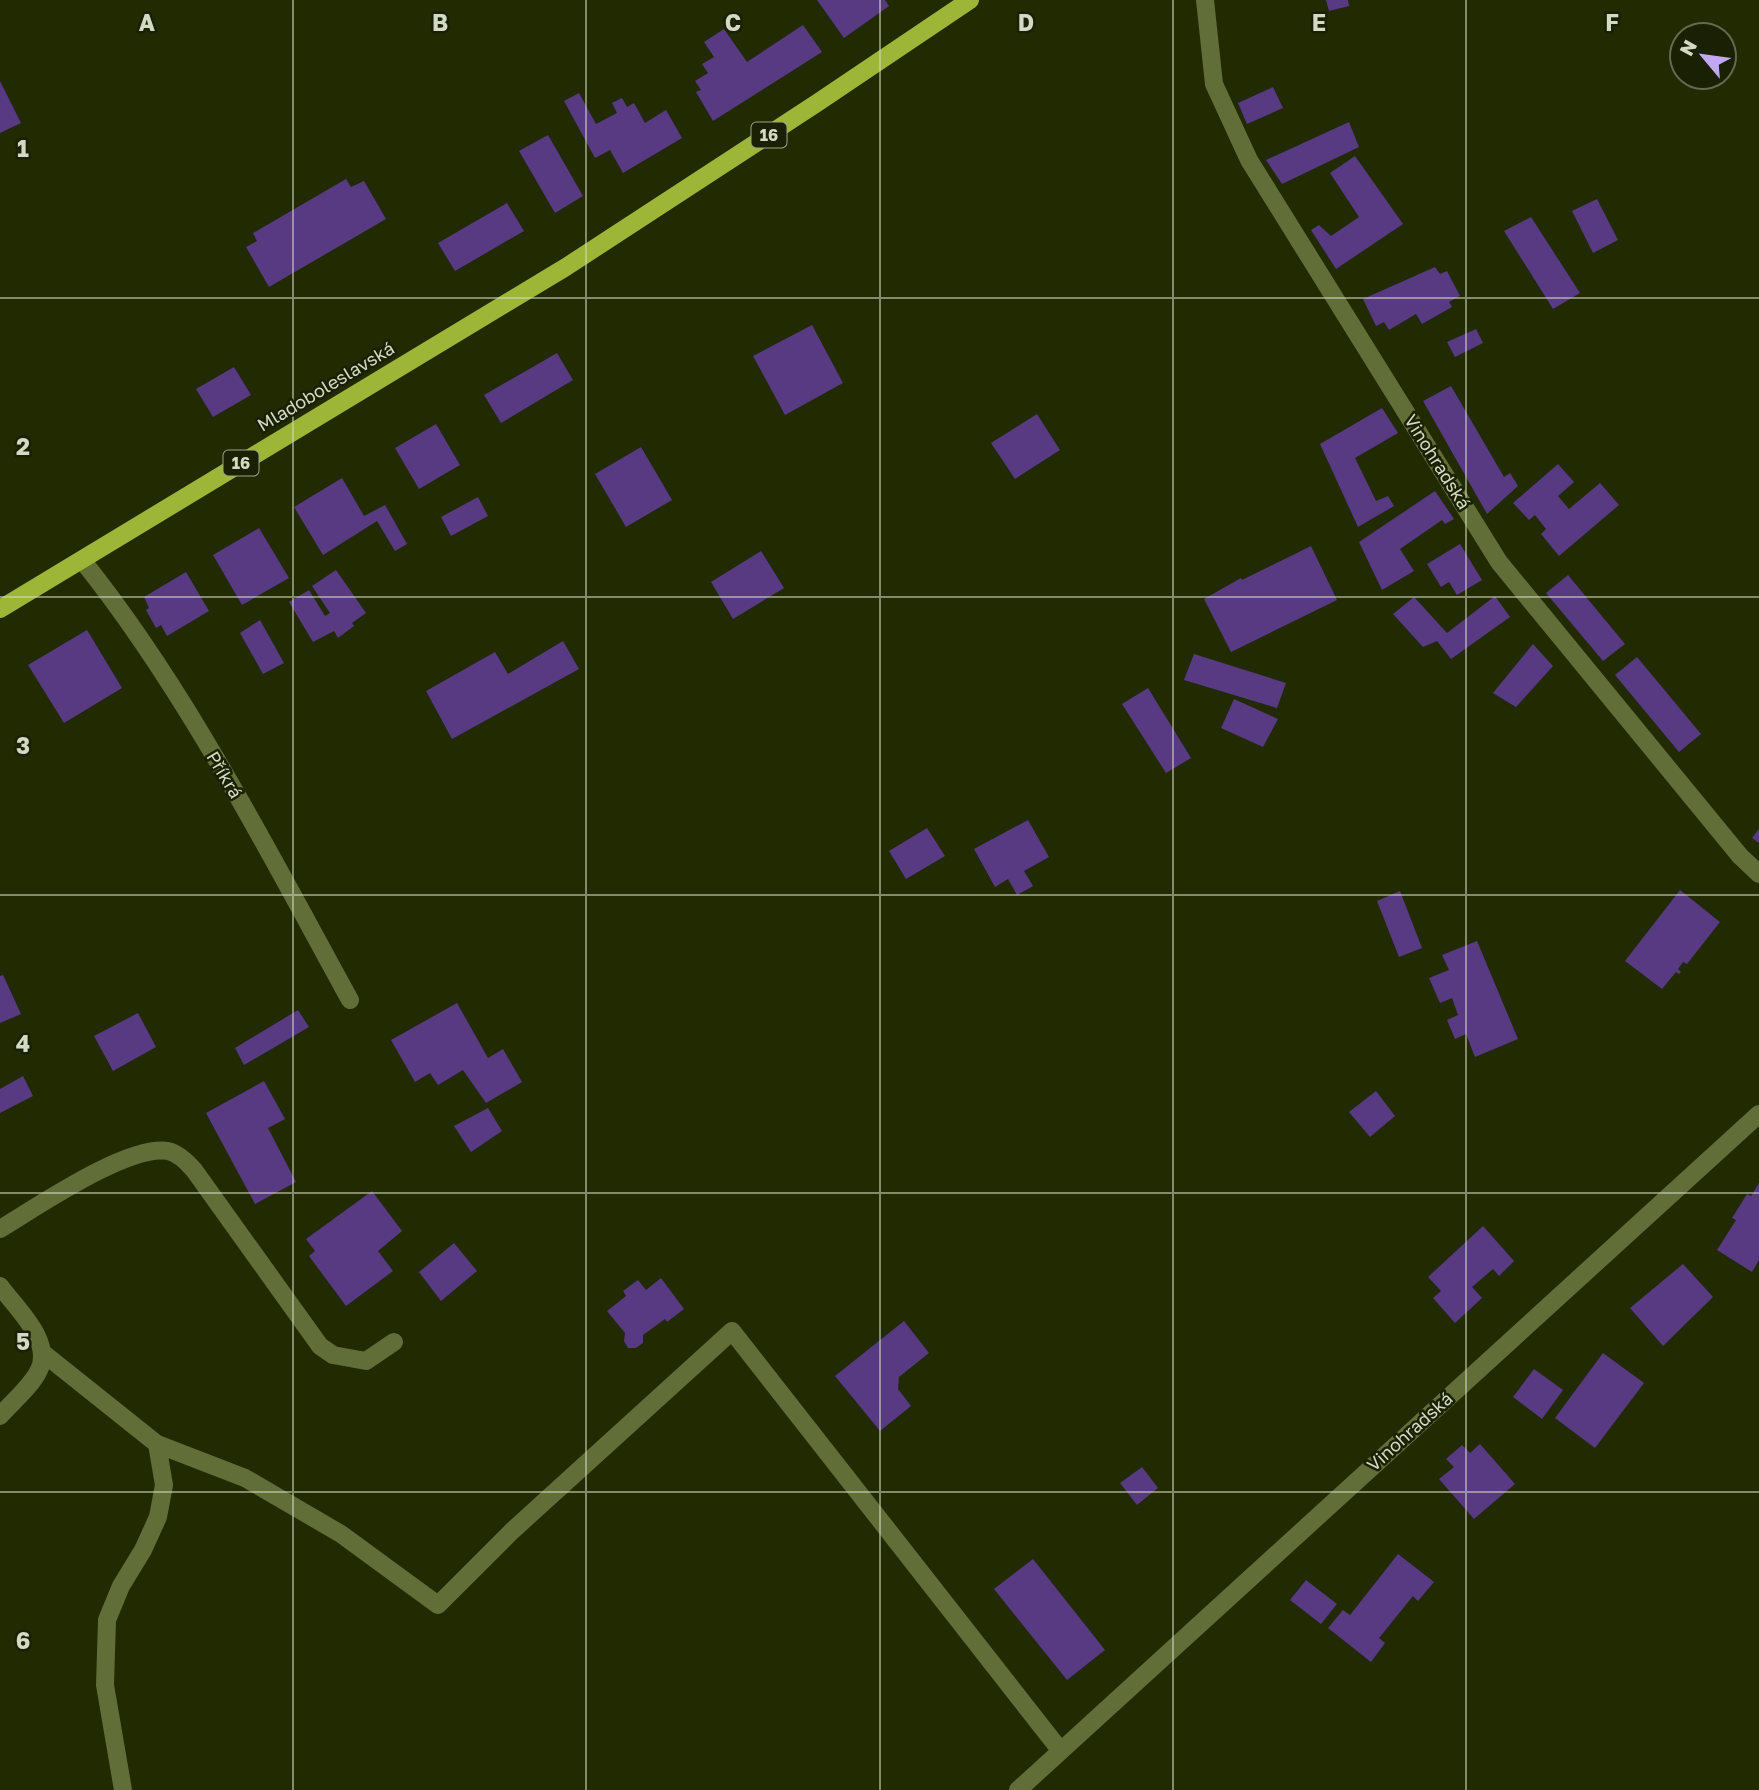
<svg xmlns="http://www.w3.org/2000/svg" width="1759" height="1790" viewBox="0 0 1759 1790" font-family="'Golos Text',sans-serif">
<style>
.building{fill:#573a82}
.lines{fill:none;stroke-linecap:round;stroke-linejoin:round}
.minor{stroke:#616e37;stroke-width:18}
.major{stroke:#9db637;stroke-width:18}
.grid{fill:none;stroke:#d3dac3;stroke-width:2;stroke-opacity:0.55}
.labels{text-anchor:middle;stroke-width:5;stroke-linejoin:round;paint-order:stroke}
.shield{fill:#1a2003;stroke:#9ca289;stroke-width:2}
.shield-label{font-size:16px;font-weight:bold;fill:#d3dac3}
.street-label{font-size:18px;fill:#d3dac3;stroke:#1a2003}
.grid-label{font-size:23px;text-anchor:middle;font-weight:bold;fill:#d3dac3;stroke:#1a2003;stroke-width:5;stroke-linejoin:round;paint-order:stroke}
</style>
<rect width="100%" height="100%" fill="#222a01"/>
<!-- building -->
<path class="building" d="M817 0H885L889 6 844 38Z
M1326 0H1348L1349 6 1329 11Z
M803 25 822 52 713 121 696 92 701 90 695 81 708 73 702 64 714 57 704 42 724 29 747 62Z
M0 81 21 123 0 133Z
M1273 87 1283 108 1247 124 1238 103Z
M579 93 596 124 617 113 612 103 622 98 627 107 634 103 645 123 666 110 682 138 623 173 610 150 595 158 564 101Z
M1349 122 1359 147 1282 184 1266 160Z
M548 135 583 196 555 213 519 151Z
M1355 156 1403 224 1336 269 1311 230 1319 225 1331 236 1359 217 1330 173Z
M346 179 351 187 364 181 386 219 269 287 246 247 257 241 253 233Z
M1597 199 1618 240 1593 253 1572 211Z
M507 203 524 231 455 271 438 243Z
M1531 217 1580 293 1553 309 1504 231Z
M1435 267 1440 274 1447 271 1460 296 1449 302 1452 307 1422 324 1416 314 1389 330 1384 322 1376 326 1363 299Z
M812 325 843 383 785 415 753 356Z
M1476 329 1483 343 1455 357 1447 342Z
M557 353 573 380 501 423 484 395Z
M234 367 251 395 213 417 196 389Z
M1451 386 1504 477 1510 473 1518 486 1487 514 1423 401Z
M1382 408 1398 433 1355 458 1376 501 1388 496 1394 506 1358 527 1320 444Z
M1037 414 1060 450 1015 479 991 443Z
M436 424 460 465 419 489 395 448Z
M641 447 672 500 626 527 595 474Z
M1558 464 1574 482 1558 496 1569 509 1600 483 1619 505 1559 556 1541 534 1546 529 1535 515 1529 520 1513 503Z
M342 478 364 516 385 505 407 544 395 551 377 521 323 555 294 507Z
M1435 491 1454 519 1445 524 1442 520 1400 549 1414 571 1382 590 1359 542Z
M478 497 488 516 451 536 441 517Z
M259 528 289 578 242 605 213 555Z
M1460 544 1482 580 1457 595 1449 582 1441 587 1427 564Z
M1311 546 1337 600 1231 652 1204 599 1241 578 1242 580Z
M761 551 784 588 733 619 711 582Z
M336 570 366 613 352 623 354 626 338 638 334 631 313 642 289 602 309 590 325 616 330 613 312 586Z
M186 572 209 611 167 636 161 625 156 628 146 610 149 608 144 597Z
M1568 575 1625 644 1603 661 1546 593Z
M1495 596 1510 617 1451 659 1437 641 1423 647 1393 614 1414 597 1447 633Z
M260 620 284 663 263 674 240 633Z
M87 630 122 688 64 723 28 665Z
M563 641 579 669 452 739 426 691 495 652 508 674Z
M1533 644 1553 666 1516 707 1493 693Z
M1194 654 1286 683 1277 708 1184 680Z
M1637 657 1701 734 1679 752 1615 675Z
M1148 688 1191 758 1166 773 1122 704Z
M1234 699 1278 719 1263 747 1221 728Z
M1028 820 1049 857 1024 871 1033 886 1017 895 1008 879 995 887 974 849Z
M927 828 945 856 906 879 889 851Z
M1759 829V843L1752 838Z
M1680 890 1720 922 1687 964 1683 962 1678 969 1681 972 1679 974 1676 972 1662 989 1625 961Z
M1400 891 1422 948 1399 957 1377 901Z
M1477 941 1518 1039 1475 1057 1466 1034 1455 1039 1447 1020 1458 1015 1452 998 1440 1003 1429 978 1449 970 1442 955Z
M3 975 21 1014 0 1023V976Z
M457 1003 488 1058 503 1049 522 1082 486 1103 463 1070 438 1085 430 1073 415 1082 391 1040Z
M298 1010 309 1027 244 1065 235 1048Z
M138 1013 156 1047 113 1071 94 1036Z
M23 1076 33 1096 0 1113V1089Z
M264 1081 285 1119 268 1128 296 1182 255 1204 206 1113Z
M1376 1091 1395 1116 1370 1137 1349 1112Z
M488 1108 502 1131 471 1152 454 1126Z
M1759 1183V1260L1752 1272 1717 1250 1736 1220 1732 1218 1747 1194 1751 1196Z
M372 1191 402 1231 378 1251 393 1271 346 1306 309 1256 315 1251 306 1239Z
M1483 1226 1514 1261 1499 1276 1493 1269 1472 1287 1482 1298 1455 1323 1433 1298 1441 1291 1428 1277Z
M454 1243 477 1271 441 1301 419 1272Z
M1683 1264 1713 1297 1663 1346 1630 1308Z
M661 1278 684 1309 667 1322 665 1319 643 1335V1343L636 1348H628L624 1341 625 1333 607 1311 626 1296 623 1291 638 1280 646 1290Z
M904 1321 929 1353 899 1377 898 1389 911 1406 880 1431 835 1376Z
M1603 1353 1644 1383 1595 1448 1555 1418Z
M1534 1369 1563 1390 1542 1419 1513 1397Z
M1480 1444 1515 1484 1474 1519 1439 1479 1454 1467 1446 1459 1462 1445 1470 1453Z
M1142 1467 1158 1488 1137 1505 1120 1483Z
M1398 1554 1434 1582 1418 1601 1413 1596 1379 1638 1385 1643 1371 1662 1328 1628 1343 1610 1350 1615Z
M1033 1559 1105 1650 1067 1680 994 1589Z
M1306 1580 1337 1604 1321 1624 1290 1600Z"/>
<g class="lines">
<!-- minor -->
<path class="minor" d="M1205 0 1214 84 1249 160 1499 562 1740 856 1759 874
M82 560C187 691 269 853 350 1000
M0 1229C37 1207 128 1144 168 1151 178 1153 187 1162 194 1170L320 1346 333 1355 366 1361 394 1342
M0 1286C16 1308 53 1341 39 1370 31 1387 12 1402 0 1416
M43 1353 157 1444 245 1478 341 1534 438 1605 512 1531 732 1331 1060 1750
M123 1790 105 1685 107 1620 121 1586 143 1550 158 1517 164 1485 157 1444
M1018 1790 1759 1114"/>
<!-- major -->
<path class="major" d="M0 609 566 267 817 103 970 0"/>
</g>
<!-- grid -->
<path class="grid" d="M293 0V1790M586 0V1790M880 0V1790M1173 0V1790M1466 0V1790M0 298H1759M0 597H1759M0 895H1759M0 1193H1759M0 1492H1759"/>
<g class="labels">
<!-- shield labels -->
<g class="shield">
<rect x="751.5" y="122.5" width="35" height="25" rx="5"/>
<rect x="223.5" y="450.5" width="35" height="25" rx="5"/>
</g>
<g class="shield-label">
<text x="769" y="141">16</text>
<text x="241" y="469">16</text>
</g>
<!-- street labels -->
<g class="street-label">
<text transform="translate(326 387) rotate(-31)" y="6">Mladoboleslavská</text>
<text transform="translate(1437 462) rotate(58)" y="6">Vinohradská</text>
<text transform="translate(224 775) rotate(59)" y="6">Příkrá</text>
<text transform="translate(1410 1432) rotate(-42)" y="6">Vinohradská</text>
</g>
</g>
<g class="grid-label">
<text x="147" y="31">A</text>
<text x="440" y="31">B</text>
<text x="733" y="31">C</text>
<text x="1026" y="31">D</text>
<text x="1319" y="31">E</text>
<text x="1612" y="31">F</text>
<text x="23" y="157">1</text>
<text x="23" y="455">2</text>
<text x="23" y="754">3</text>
<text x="23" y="1052">4</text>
<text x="23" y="1350">5</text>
<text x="23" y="1649">6</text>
</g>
<!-- north arrow -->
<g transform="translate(1703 56) rotate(299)"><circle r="33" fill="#1a2003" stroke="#646a50" stroke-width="2"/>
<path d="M0-5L12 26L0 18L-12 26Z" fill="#c2a8f2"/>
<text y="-10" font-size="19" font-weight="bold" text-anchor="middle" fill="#d3dac3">N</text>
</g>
</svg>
